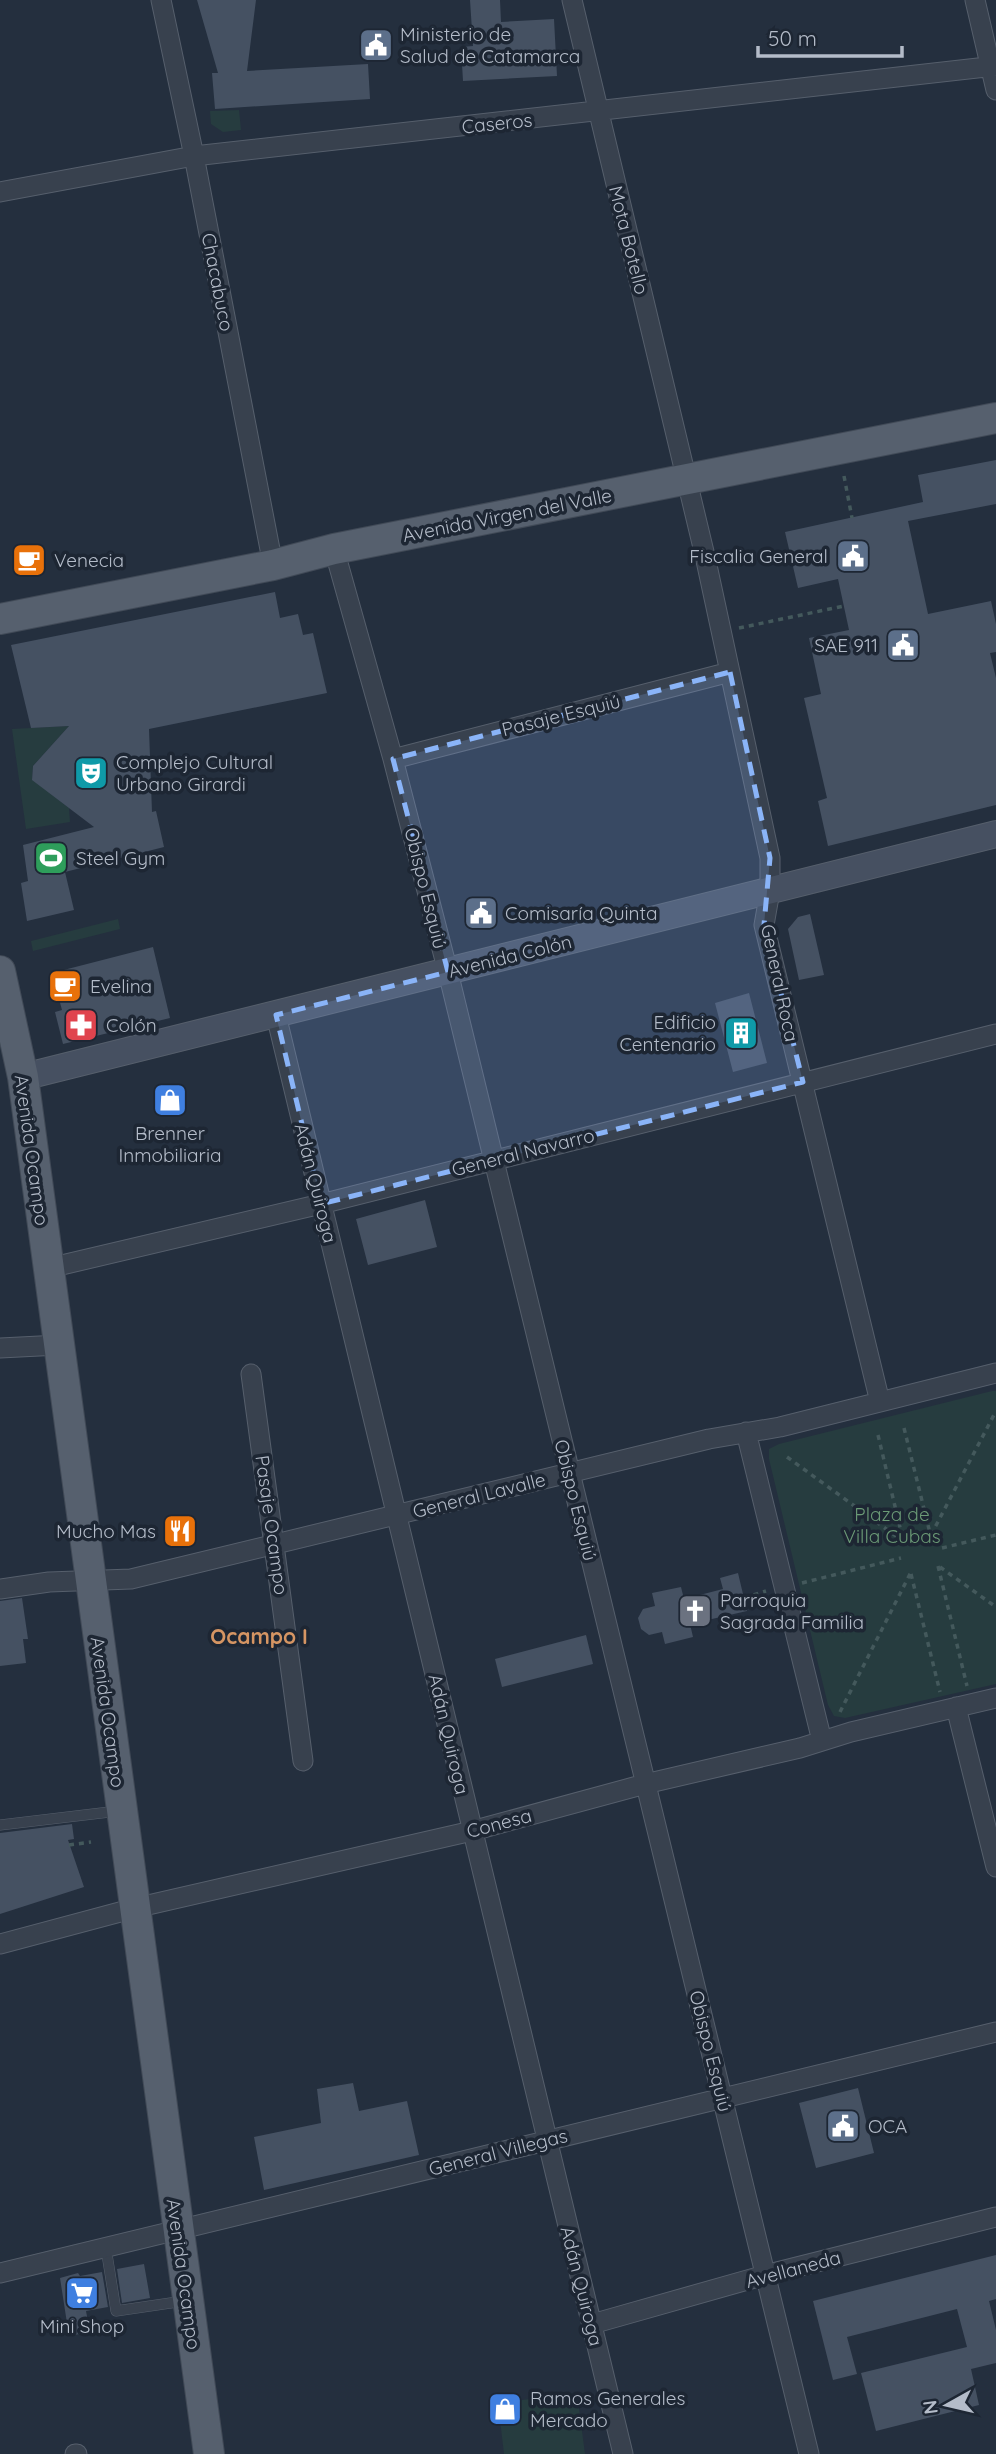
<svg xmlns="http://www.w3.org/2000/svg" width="996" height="2454" viewBox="0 0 996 2454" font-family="Quicksand,sans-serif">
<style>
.green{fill:#263c3f}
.building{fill:#455162}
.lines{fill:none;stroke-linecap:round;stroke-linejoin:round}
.lane-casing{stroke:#565f6c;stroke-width:11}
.street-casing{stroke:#565f6c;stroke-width:21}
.secondary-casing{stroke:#565f6c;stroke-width:28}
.primary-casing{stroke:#414a57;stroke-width:32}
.path{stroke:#44595c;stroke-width:3.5;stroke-dasharray:5 5;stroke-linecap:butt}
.lane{stroke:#38414e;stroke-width:10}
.street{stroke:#38414e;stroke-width:19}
.secondary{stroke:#465061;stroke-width:26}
.primary{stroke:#56606e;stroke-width:30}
.marked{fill:#8ab4f8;fill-opacity:0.2;stroke:#8ab4f8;stroke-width:5;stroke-dasharray:14 9;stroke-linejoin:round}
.labels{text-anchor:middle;stroke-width:7;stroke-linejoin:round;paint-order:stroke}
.poi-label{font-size:19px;fill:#b4bcc9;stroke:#1d2633;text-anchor:start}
.street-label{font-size:19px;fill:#b4bcc9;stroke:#1d2633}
.park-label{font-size:19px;fill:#6b9a76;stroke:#1d2633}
.neighbourhood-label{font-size:21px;font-weight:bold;fill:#d59563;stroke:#1d2633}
</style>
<rect width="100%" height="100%" fill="#242f3e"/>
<!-- green -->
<path class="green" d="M239 110 241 130 223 132 211 124 210 111Z
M69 726 33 766 32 779 69 808 70 822 26 829 12 729Z
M118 919 120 929 33 951 31 941Z
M992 1391H996V1684L845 1718 834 1716 828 1705 769 1459V1449L779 1444Z
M577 2393 585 2454H504L498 2403Z"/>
<!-- building -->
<path class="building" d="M197 0H256L247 71 368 64 370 99 215 109 212 73H218Z
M470 0H500L501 22 554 19 557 76 463 81 461 47 473 46Z
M996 460V504L908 521 928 614 991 601 996 624V652L990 653 996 678V805L828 846 818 801 827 798 804 698 821 694 809 638 849 630 838 579 798 588 785 532 923 502 918 475Z
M275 592 280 618 298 614 303 635 313 633 327 693 149 729 152 812 156 811 164 847 65 872 74 910 27 921 21 883 28 881 23 845 94 827 32 780 33 766 69 726 31 728 11 645Z
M810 914 824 975 799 980 788 929 798 917Z
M153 947 170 1018 63 1044 55 1012 62 1010 52 973Z
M749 993 767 1063 733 1072 715 1003Z
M425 1200 437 1247 368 1265 356 1219Z
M738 1573 747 1611 690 1624 693 1637 665 1644 662 1632 649 1635 641 1629 638 1618 643 1609 655 1606 652 1593 681 1587 684 1599 723 1589 720 1578Z
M22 1598 28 1639H23L26 1663 0 1666V1601Z
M586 1635 593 1664 502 1687 495 1659Z
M72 1824 74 1839 68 1840 84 1887 0 1914V1833Z
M353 2083 359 2111 407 2101 419 2155 264 2190 254 2137 321 2123 317 2089Z
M858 2088 874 2153 816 2168 799 2103Z
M996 2255V2299L989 2301 996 2330V2363L971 2369 979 2405 876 2431 861 2373 967 2347 957 2309 847 2337 857 2374 833 2380 813 2301Z
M144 2264 150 2298 122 2303 117 2269Z
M102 2272 108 2307 86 2311 90 2332 69 2336 60 2278 78 2273 80 2276Z"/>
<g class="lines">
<!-- lane casing -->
<g class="lane-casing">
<path id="lane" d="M0 1825 118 1811
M106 2248 116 2311 184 2301"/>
</g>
<!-- street casing -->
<g class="street-casing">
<path id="street" d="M161 0 194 156 273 565
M572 0 705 556 770 858V891L764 925 880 1402
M975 0 996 90
M0 192 194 156 996 66
M334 549 393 759 448 972 809 2454
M393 759 730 672
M276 1015 623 2454
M49 1268 321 1204 996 1034
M0 1348 59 1345
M251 1374 303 1761
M746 1432 822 1741
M0 1589 49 1582 131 1579 709 1439 780 1427 996 1373
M956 1707 996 1867
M0 1944 135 1908 472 1831 645 1784 800 1748 851 1732 996 1698
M0 2273 996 2032
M592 2324 765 2275 996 2217
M75 2454H77"/>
</g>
<!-- secondary casing -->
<g class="secondary-casing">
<path id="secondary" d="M23 1077 996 834"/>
</g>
<!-- primary casing -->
<g class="primary-casing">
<path id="primary" d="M0 619 273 565 334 549 996 418
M0 971 23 1077 209 2454"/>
</g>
<!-- path -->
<path class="path" d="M844 476 852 518
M739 628 844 606
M904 1428 930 1533
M878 1435 903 1540
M787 1457 904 1542
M931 1535 996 1411
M942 1548 996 1535
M938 1566 967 1686
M940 1567 996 1607
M911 1574 940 1692
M802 1583 901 1558
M744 1598 766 1591
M840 1712 911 1572
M69 1845 91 1842"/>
<!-- lane -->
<use href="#lane" class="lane"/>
<!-- street -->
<use href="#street" class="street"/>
<!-- secondary -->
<use href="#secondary" class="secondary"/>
<!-- primary -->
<use href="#primary" class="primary"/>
</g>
<!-- marked area -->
<path class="marked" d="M730 672 770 858 764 925 803 1082 321 1204 276 1015 448 972 393 759Z"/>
<!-- icons -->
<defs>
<g id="civic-square" transform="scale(1.75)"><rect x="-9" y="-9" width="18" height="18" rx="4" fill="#5c6f8a" stroke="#1d2633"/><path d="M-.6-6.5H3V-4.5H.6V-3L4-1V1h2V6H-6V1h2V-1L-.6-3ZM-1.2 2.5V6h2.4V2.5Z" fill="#fff"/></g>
<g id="cafe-square" transform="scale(1.75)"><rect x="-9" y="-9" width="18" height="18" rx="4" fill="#e8710a" stroke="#1d2633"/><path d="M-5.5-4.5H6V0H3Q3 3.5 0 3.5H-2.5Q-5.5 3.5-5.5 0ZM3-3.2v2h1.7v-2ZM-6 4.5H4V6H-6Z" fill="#fff"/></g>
<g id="theatre-square" transform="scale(1.75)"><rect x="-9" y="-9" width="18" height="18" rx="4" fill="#0f9aa8" stroke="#1d2633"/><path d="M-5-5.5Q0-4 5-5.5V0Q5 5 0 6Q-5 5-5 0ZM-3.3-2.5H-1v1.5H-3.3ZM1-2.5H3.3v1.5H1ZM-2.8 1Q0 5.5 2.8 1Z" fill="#fff"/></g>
<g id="stadium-square" transform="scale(1.75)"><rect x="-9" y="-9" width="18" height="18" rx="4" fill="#2e9e5b" stroke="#1d2633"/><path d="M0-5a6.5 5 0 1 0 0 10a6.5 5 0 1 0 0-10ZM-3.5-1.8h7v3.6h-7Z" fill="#fff"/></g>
<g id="pharmacy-square" transform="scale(1.75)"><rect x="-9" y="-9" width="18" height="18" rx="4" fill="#e0444e" stroke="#1d2633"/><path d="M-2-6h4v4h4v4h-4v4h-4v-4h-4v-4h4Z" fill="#fff"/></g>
<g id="building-square" transform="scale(1.75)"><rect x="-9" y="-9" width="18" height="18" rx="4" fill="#0f9aa8" stroke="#1d2633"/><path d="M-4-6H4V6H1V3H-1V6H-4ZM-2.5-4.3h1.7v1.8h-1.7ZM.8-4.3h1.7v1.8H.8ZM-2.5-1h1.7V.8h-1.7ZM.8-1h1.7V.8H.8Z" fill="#fff"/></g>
<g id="shop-square" transform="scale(1.75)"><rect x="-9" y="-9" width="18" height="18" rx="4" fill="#3f7fe0" stroke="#1d2633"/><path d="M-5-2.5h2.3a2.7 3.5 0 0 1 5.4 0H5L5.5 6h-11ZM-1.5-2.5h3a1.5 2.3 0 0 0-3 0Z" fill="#fff"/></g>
<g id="restaurant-square" transform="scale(1.75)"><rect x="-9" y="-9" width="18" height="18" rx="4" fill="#e8710a" stroke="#1d2633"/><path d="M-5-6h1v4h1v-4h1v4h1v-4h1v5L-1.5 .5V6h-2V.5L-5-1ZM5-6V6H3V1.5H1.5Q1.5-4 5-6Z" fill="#fff"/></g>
<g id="church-square" transform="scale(1.75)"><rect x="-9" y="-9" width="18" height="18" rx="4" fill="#6b7280" stroke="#1d2633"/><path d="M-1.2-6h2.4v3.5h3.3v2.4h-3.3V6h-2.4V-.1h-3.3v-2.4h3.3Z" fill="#fff"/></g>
<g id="supermarket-square" transform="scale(1.75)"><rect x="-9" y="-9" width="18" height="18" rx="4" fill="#3f7fe0" stroke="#1d2633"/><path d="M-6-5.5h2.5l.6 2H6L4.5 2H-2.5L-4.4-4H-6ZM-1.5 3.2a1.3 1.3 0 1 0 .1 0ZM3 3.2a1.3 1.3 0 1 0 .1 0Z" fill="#fff"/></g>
</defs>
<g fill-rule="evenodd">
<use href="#civic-square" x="376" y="45"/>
<use href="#civic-square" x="853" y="556"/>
<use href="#cafe-square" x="29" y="560"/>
<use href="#civic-square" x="903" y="645"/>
<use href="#theatre-square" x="91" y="773"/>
<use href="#stadium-square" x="51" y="858"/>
<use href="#civic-square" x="481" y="913"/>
<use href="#cafe-square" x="65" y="986"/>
<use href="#pharmacy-square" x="81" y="1025"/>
<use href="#building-square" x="741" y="1033"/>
<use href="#shop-square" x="170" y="1100"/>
<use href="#restaurant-square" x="180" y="1531"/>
<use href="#church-square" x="695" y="1611"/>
<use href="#civic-square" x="843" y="2126"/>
<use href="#supermarket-square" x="82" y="2293"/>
<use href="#shop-square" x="505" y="2409"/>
</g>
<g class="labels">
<!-- poi labels -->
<g class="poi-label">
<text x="400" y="41">Ministerio de<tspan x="400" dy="22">Salud de Catamarca</tspan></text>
<text x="828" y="563" text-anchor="end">Fiscalia General</text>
<text x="54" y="567">Venecia</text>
<text x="878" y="652" text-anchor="end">SAE 911</text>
<text x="116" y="769">Complejo Cultural<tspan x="116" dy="22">Urbano Girardi</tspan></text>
<text x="76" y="865">Steel Gym</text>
<text x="505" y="920">Comisaría Quinta</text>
<text x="90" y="993">Evelina</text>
<text x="716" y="1029" text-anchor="end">Edificio<tspan x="716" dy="22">Centenario</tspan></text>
<text x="106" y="1032">Colón</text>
<text x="170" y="1140" text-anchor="middle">Brenner<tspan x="170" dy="22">Inmobiliaria</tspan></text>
<text x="156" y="1538" text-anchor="end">Mucho Mas</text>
<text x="720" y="1607">Parroquia<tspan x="720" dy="22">Sagrada Familia</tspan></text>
<text x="868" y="2133">OCA</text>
<text x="82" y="2333" text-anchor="middle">Mini Shop</text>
<text x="530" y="2405">Ramos Generales<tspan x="530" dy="22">Mercado</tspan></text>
</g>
<!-- street labels -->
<g class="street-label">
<text transform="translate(497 123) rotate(-6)" y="7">Caseros</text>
<text transform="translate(629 240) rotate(76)" y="7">Mota Botello</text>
<text transform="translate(218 282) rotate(79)" y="7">Chacabuco</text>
<text transform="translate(507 515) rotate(-11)" y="7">Avenida Virgen del Valle</text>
<text transform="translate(561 715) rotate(-14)" y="7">Pasaje Esquiú</text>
<text transform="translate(426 888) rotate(76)" y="7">Obispo Esquiú</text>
<text transform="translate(510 956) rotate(-14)" y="7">Avenida Colón</text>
<text transform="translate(780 983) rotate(78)" y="7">General Roca</text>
<text transform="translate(32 1150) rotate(82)" y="7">Avenida Ocampo</text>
<text transform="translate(523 1152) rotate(-14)" y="7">General Navarro</text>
<text transform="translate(316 1183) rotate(76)" y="7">Adán Quiroga</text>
<text transform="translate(479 1495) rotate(-14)" y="7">General Lavalle</text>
<text transform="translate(576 1500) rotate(76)" y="7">Obispo Esquiú</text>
<text transform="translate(272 1525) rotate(82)" y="7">Pasaje Ocampo</text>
<text transform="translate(108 1712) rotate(82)" y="7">Avenida Ocampo</text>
<text transform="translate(449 1734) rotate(77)" y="7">Adán Quiroga</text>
<text transform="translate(499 1823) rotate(-15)" y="7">Conesa</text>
<text transform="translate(711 2051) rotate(76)" y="7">Obispo Esquiú</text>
<text transform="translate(498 2152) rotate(-14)" y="7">General Villegas</text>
<text transform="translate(793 2269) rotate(-15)" y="7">Avellaneda</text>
<text transform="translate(184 2274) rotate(82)" y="7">Avenida Ocampo</text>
<text transform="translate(582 2286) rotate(76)" y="7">Adán Quiroga</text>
</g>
<!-- park labels -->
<g class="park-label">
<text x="892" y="1521">Plaza de<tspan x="892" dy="22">Villa Cubas</tspan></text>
</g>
<!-- neighbourhood labels -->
<g class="neighbourhood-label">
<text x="259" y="1644">Ocampo I</text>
</g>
</g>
<!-- north arrow -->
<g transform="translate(947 2405) rotate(262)" stroke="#1d2633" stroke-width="5" paint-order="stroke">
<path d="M0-5L12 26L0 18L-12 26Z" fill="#b4bcc9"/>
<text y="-10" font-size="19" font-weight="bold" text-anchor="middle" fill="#b4bcc9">N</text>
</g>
<!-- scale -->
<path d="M758 46v10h144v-10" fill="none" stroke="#b4bcc9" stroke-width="3.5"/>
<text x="768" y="46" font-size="21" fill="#b4bcc9" stroke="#1d2633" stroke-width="5" paint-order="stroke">50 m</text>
</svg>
